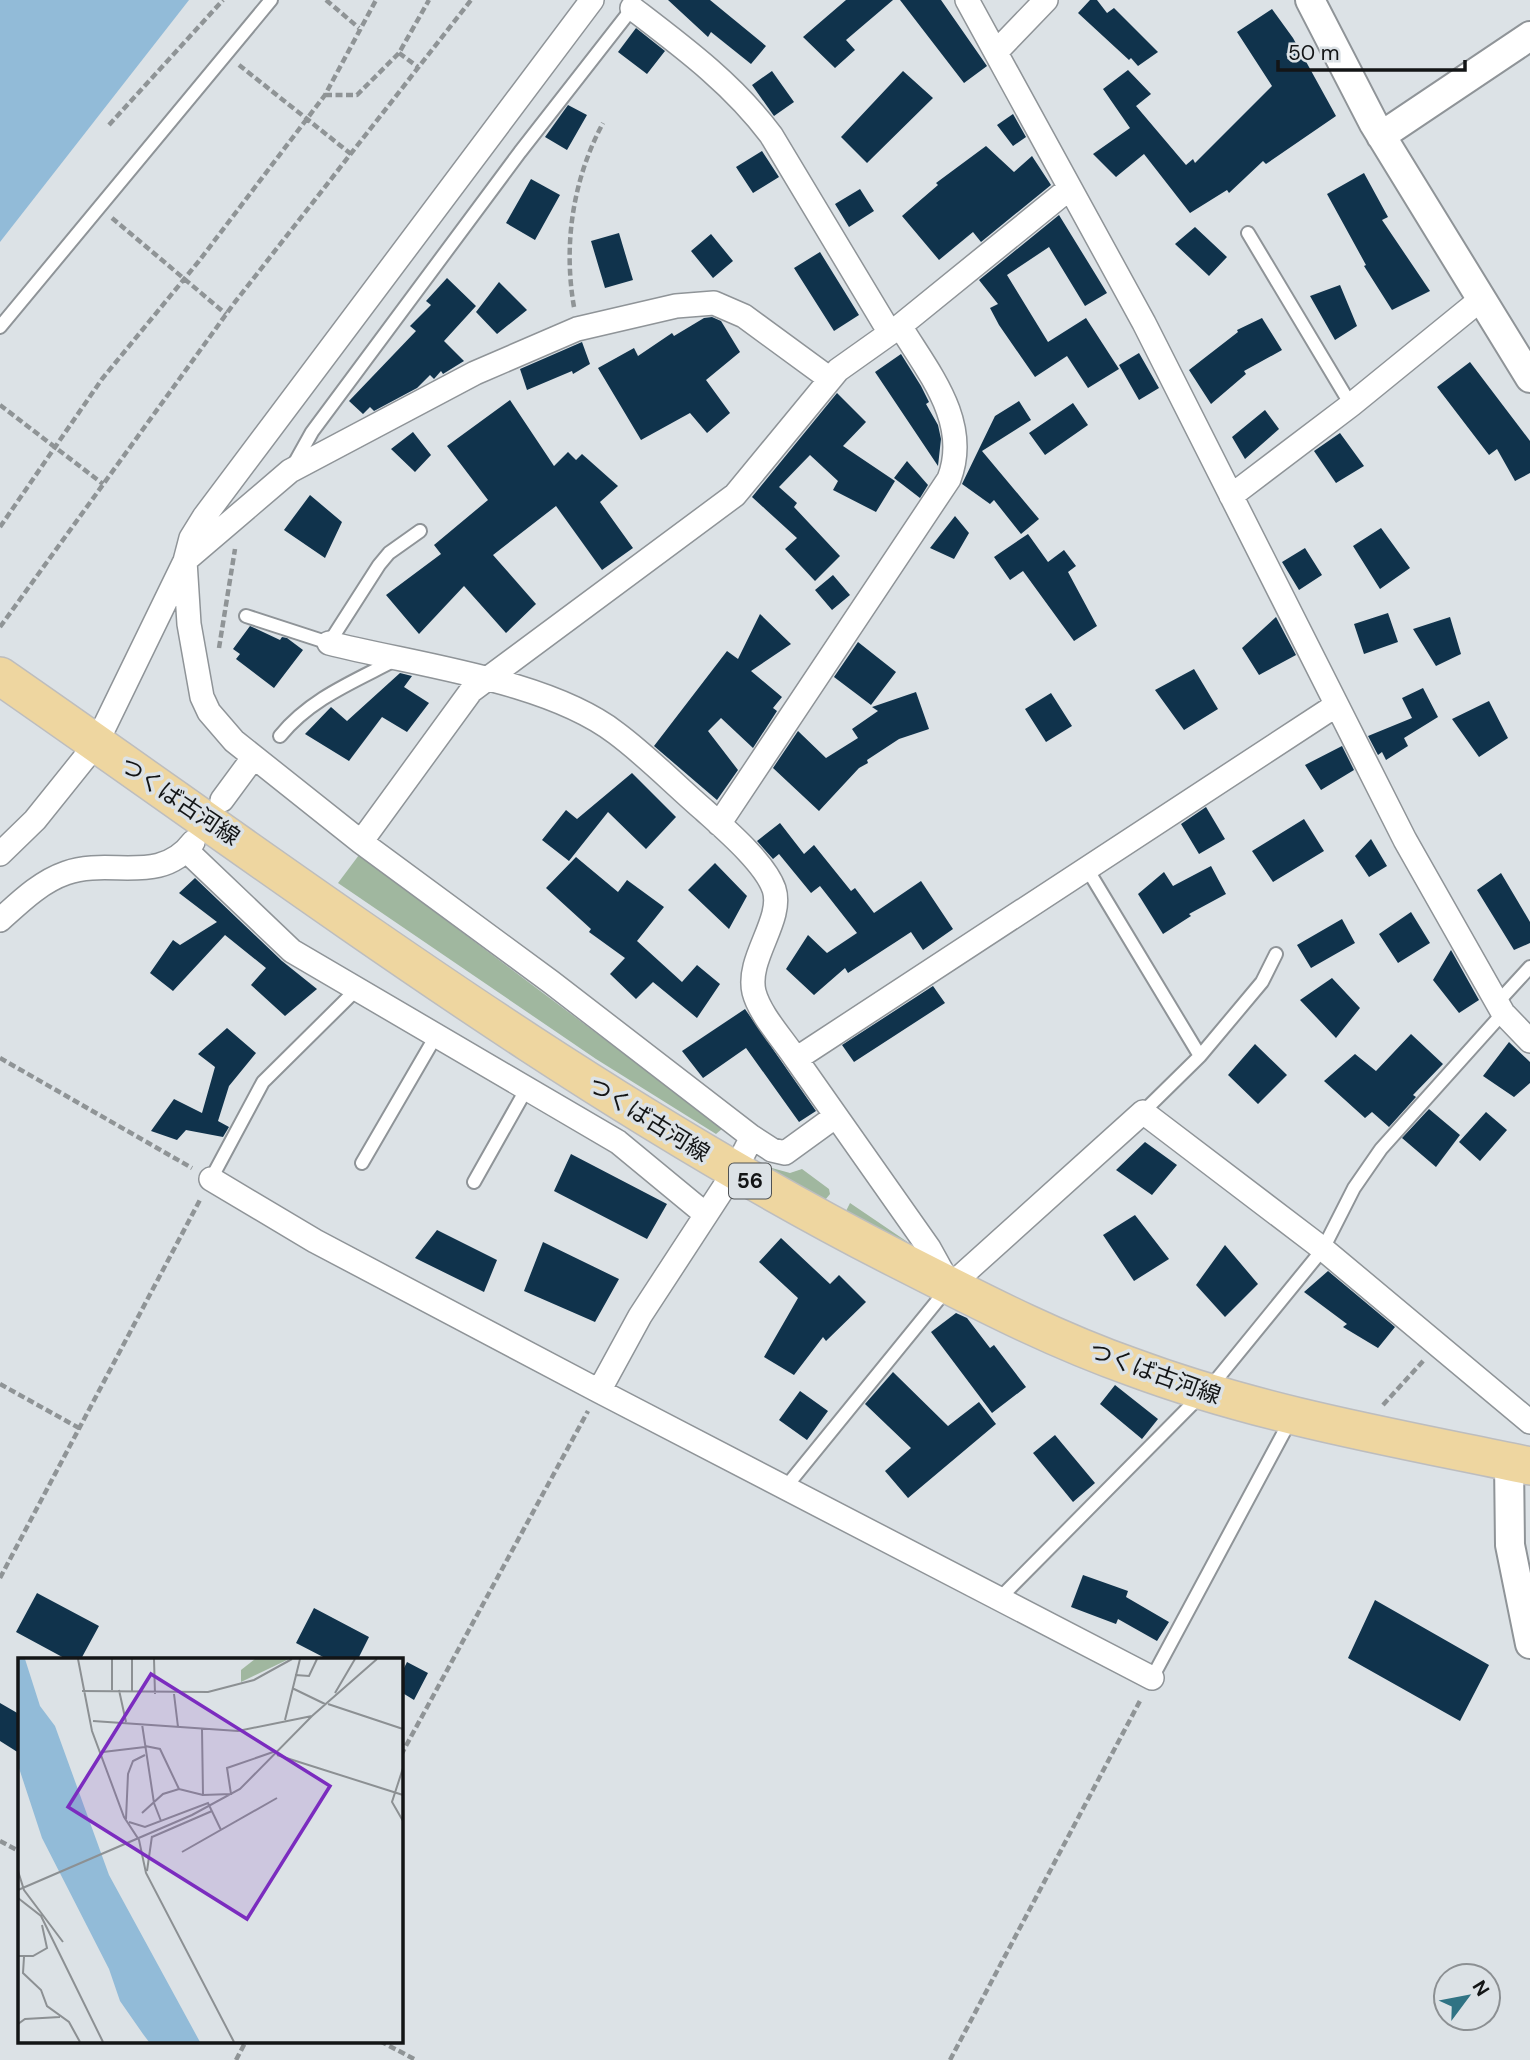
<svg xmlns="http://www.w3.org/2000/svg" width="1530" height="2060" viewBox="0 0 1530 2060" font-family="'DM Sans','Noto Sans JP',sans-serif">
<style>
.green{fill:#a0b79f}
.water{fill:#92bbd8}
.building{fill:#10334c}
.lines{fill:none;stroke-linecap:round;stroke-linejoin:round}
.service-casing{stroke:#8f9498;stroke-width:16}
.minor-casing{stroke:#8f9498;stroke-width:26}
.tertiary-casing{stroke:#8f9498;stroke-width:32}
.primary-casing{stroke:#bdbdbe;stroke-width:40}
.path{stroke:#8f9496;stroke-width:4.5;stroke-dasharray:7 3.5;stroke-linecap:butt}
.service{stroke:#fff;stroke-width:12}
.minor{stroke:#fff;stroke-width:23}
.tertiary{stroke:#fff;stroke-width:28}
.primary{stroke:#eed6a0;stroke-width:37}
.labels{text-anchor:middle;stroke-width:7;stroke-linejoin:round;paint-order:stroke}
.shield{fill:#dce2e6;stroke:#4f5254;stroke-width:2}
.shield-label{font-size:21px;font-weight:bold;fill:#131516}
.street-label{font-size:23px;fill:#131516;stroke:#dce2e6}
.inset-road{fill:none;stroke:#8c9093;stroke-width:2}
.view{fill:#7b2cbf;fill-opacity:0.15;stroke:#7b2cbf;stroke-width:3.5}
.inset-edge{fill:none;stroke:#131516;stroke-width:3.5}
</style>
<rect width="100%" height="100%" fill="#dce2e6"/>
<!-- green -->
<path class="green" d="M359 855 723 1128 716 1134 596 1059 338 883Z
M761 1165 790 1173 802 1169 829 1189 830 1194 821 1205Z
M850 1203 909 1243 906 1248 844 1215Z"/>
<!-- water -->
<path class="water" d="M0 0H189L0 242Z"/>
<!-- building -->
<path class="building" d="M668 0H710L766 46 751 64 711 32 708 37Z
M846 0H893L846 40 855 50 835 68 803 37Z
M900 0H941L987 66 964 83Z
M1090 0H1097L1107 13 1114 8 1158 52 1138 66 1131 58 1129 60 1078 13Z
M1272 9 1293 38 1336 116 1266 164 1263 161 1229 193 1227 190 1190 213 1144 154 1116 177 1093 154 1130 128 1103 89 1128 70 1151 94 1136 106 1186 165 1193 159 1195 163 1272 86 1237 32Z
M636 28 665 51 647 74 618 52Z
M772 71 794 102 774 116 752 85Z
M903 71 933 98 867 163 841 137Z
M568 105 587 115 567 150 545 137Z
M1013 114 1026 137 1013 146 997 125Z
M986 146 1014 172 1032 156 1051 185 981 242 973 232 939 260 902 216 938 185 936 183Z
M762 151 779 177 753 193 736 167Z
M1364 173 1388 217 1382 220 1430 291 1392 310 1364 266 1366 265 1327 194Z
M531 179 560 195 535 240 506 223Z
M860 189 874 211 849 227 835 204Z
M1059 215 1107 293 1085 306 1049 247 1007 275 1048 342 1086 318 1119 369 1088 388 1067 356 1035 377 999 325 990 308 998 304 979 280Z
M1195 227 1227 257 1209 276 1175 244Z
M619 233 633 280 605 288 591 241Z
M711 234 733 261 713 278 691 251Z
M820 252 859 315 834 331 794 268Z
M447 278 476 306 444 341 464 361 443 374 441 371 434 379 430 375 417 388 374 411 370 407 363 414 349 401 416 331 410 326 431 305 426 301Z
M499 282 527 310 497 334 476 312Z
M1340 285 1357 326 1335 340 1310 296Z
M712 317 721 321 740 352 706 380 730 413 707 433 690 413 641 440 598 368 634 348 638 356 672 333 674 336 704 318Z
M1262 318 1282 350 1244 371 1246 374 1211 404 1189 370 1238 332 1237 330Z
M582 342 590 364 573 374 572 371 527 390 520 369Z
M1139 353 1159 388 1139 400 1119 365Z
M901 354 921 386 929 402 926 404 938 425 941 439 938 466 875 372Z
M1470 362 1530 441V473L1515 481 1497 449 1489 455 1437 387Z
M837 393 866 422 843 446 895 481 876 512 833 490 838 481 810 455 779 487 797 503 794 507 840 556 815 581 785 549 797 538 752 497Z
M510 400 554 466 568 452 576 460 582 454 618 486 600 502 633 548 602 570 556 506 493 555 536 604 506 633 464 586 419 634 386 595 441 554 434 545 488 500 447 446Z
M1019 401 1031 420 982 451 1039 519 1021 534 994 500 990 504 962 484 995 416Z
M1073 403 1088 425 1045 455 1029 433Z
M1265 410 1279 429 1245 459 1232 437Z
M413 432 431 455 415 472 391 449Z
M1340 433 1364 466 1336 483 1314 451Z
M907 461 928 485 920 498 894 478Z
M310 495 342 522 325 558 284 530Z
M955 516 969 533 954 559 930 548Z
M1381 528 1410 568 1380 589 1353 546Z
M1028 534 1048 562 1064 550 1076 566 1068 572 1097 626 1074 641 1023 571 1010 580 994 557Z
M1305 548 1322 575 1299 590 1282 562Z
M833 575 850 595 832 610 815 590Z
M1388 613 1398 642 1364 654 1354 624Z
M760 614 791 644 751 671 782 697 773 708 777 711 753 748 721 718 708 731 738 770 717 800 654 746 727 651 738 659Z
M1276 617 1296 655 1259 675 1242 648Z
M1450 617 1461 654 1436 666 1413 629Z
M250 626 280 640 282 637 287 638 303 650 274 688 236 659 240 654 233 649Z
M858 642 896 672 871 705 834 677Z
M1194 669 1218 709 1184 730 1155 690Z
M400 673 412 676 404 687 429 703 407 732 382 717 349 761 305 734 331 707 347 721Z
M1423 688 1438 717 1404 738 1408 746 1386 760 1382 752 1378 755 1368 736 1412 718 1402 698Z
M916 692 929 729 899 739 867 760 868 763 859 768 819 811 773 768 798 731 826 758 858 738 852 729 878 711 872 707Z
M1051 693 1072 726 1046 742 1025 709Z
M1489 701 1508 738 1479 757 1452 719Z
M1342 746 1354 770 1321 790 1305 765Z
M632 773 676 817 646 849 608 812 569 861 542 840 566 810 577 819Z
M1206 807 1225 839 1199 854 1181 824Z
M1304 819 1324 851 1273 882 1252 851Z
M780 823 804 854 814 845 851 891 855 888 874 913 921 881 953 929 923 950 911 932 848 973 845 968 814 995 786 969 808 935 827 953 857 933 820 886 811 893 779 854 773 859 757 841Z
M1371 839 1387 866 1369 877 1355 856Z
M576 857 618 892 627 880 664 907 637 941 682 982 697 965 720 984 697 1018 653 982 636 999 610 974 625 958 589 932 591 929 546 888Z
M715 863 747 896 729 929 688 890Z
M1211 866 1226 894 1189 914 1191 916 1163 934 1138 894 1164 872 1173 886Z
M1501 873 1530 922V943L1514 950 1477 890Z
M195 878 282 961 317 989 285 1016 251 985 266 968 225 935 173 991 150 973 173 940 180 945 217 922 179 893Z
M1411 912 1430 943 1398 963 1379 934Z
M1342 919 1355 943 1311 968 1297 945Z
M1451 950 1479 1000 1459 1013 1433 980Z
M1332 978 1360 1008 1336 1038 1300 1000Z
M933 986 945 1003 854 1062 842 1045Z
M745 1009 816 1111 799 1122 746 1048 703 1078 682 1051Z
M227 1028 256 1053 229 1086 218 1121 229 1127 223 1137 186 1130 177 1140 151 1131 174 1099 202 1113 215 1067 198 1054Z
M1411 1034 1443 1064 1413 1095 1416 1097 1389 1127 1372 1112 1365 1118 1324 1081 1355 1054 1376 1071Z
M1509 1042 1530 1062V1083L1514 1097 1483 1076Z
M1255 1044 1287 1075 1258 1104 1228 1075Z
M1429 1109 1460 1135 1436 1167 1402 1138Z
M1486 1112 1507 1130 1480 1161 1459 1142Z
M1145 1142 1177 1165 1152 1195 1116 1170Z
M571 1154 667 1204 647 1239 554 1191Z
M1135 1215 1169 1259 1134 1281 1103 1235Z
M437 1230 497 1260 484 1292 415 1258Z
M781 1238 830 1284 839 1275 866 1302 826 1341 823 1337 794 1375 764 1357 798 1298 759 1262Z
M543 1242 619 1279 595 1322 524 1291Z
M1225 1245 1258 1284 1225 1317 1196 1285Z
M1328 1271 1395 1327 1378 1348 1343 1327 1347 1324 1304 1292Z
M956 1313 967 1318 990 1348 994 1345 1026 1387 992 1413 931 1332Z
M893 1372 948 1426 979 1402 996 1424 908 1498 885 1471 911 1448 865 1404Z
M1115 1385 1158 1419 1142 1439 1100 1404Z
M800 1391 828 1411 807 1440 779 1420Z
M1055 1435 1095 1483 1073 1502 1033 1453Z
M1083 1575 1128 1591 1126 1597 1169 1622 1157 1641 1118 1619 1116 1624 1071 1607Z
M37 1593 99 1626 81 1659H66L16 1632Z
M1375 1600 1489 1665 1460 1721 1348 1658Z
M314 1608 369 1637 358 1659H327L296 1643Z
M407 1662 428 1673 414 1700 401 1692V1674Z
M0 1703 19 1714V1753L0 1741Z"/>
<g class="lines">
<!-- service casing -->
<g class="service-casing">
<path id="service" d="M1248 233 1351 405
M0 327 271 0
M293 466 312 432 520 152 634 6
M246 616 329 643 379 565 389 553 420 531
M280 736C310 699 353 682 395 660
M1086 867 1200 1056 1143 1112
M1497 1003 1530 967
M1200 1056 1262 982 1276 954
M362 1163 437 1034
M211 1179 263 1082 358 988
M474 1182 527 1088
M785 1488 947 1289
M999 1599 1217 1379 1323 1249 1354 1188 1381 1149 1503 1013
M1152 1678 1291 1419"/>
</g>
<!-- minor casing -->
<g class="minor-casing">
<path id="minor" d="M967 0 1144 323 1405 840 1503 1013 1530 1041
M632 8C683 47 733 84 771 135L890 333
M996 52 1046 0
M1231 496 1351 405 1480 300
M187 559 290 471 475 373 577 329 676 306 714 303 744 316 830 379
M185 561 189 624 202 697 209 712 234 741 361 842 551 982 752 1137 734 1172 640 1316 599 1391
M329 643C415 665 547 680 616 733 647 756 675 785 704 810 725 829 765 863 774 889 784 920 746 958 754 992 760 1015 783 1039 796 1059
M1335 706 796 1059 929 1248 950 1286 1143 1112 1323 1249 1530 1422
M222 800 253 758
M719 824 949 479C971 422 928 372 900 326
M361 842 471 691 735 495 838 370 900 326 1070 188
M186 850 292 951 618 1142 704 1213
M0 854 35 820 96 744 185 561 191 538 204 517 592 0
M0 920C20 902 40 882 66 873 110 857 160 886 193 842
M752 1137 772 1150 785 1153 836 1116
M211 1179 315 1241 599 1391 1152 1678"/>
</g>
<!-- tertiary casing -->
<g class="tertiary-casing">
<path id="tertiary" d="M1310 0 1374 124 1530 378
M1381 136 1530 36
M1509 1462 1510 1545 1530 1644"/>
</g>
<!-- primary casing -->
<g class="primary-casing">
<path id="primary" d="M0 676C294 880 582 1099 901 1261 976 1299 1052 1339 1132 1367 1261 1415 1396 1438 1530 1466"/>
</g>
<!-- path -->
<path class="path" d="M326 0 359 28
M399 53 418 67
M239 65 351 154
M325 95H357L399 53 429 0
M109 125 223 0
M112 218 226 314
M574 307C563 244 573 179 603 123
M0 405 103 484
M0 527 102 379 199 261 325 95 376 0
M0 627 235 302 471 0
M219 648 235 549
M0 1058 192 1168
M0 1384 79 1428
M1383 1405 1424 1360
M0 1578 201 1198
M401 1755 588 1411
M0 1841 19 1851
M380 2041 416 2060
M236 2060 246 2041
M950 2060 1141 1699"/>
<!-- service -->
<use href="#service" class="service"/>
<!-- minor -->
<use href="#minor" class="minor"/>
<!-- tertiary -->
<use href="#tertiary" class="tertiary"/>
<!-- primary -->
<use href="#primary" class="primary"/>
</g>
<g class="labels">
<!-- shield labels -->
<rect class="shield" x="729" y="1163.5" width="42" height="35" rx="5"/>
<g class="shield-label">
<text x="750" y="1188">56</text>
</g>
<!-- street labels -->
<g class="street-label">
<text transform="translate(180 801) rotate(34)" y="8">つくば古河線</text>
<text transform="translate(649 1119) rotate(32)" y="8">つくば古河線</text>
<text transform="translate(1155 1373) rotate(20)" y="8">つくば古河線</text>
</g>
</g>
<!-- overview -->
<g transform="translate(18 1658)">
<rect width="385" height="385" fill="#dce2e6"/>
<path d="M237 1H271L223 24V12Z" fill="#a0b79f"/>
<path d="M0 1H7L22 48 37 68 91 217 182 384H131L125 376 102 343 91 311 24 180 0 107Z" fill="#92bbd8"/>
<path class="inset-road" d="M60 1 74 73 106 159 121 182 128 215 216 384M94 1V32M136 1 137 36M277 17 291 18 299 1M274 30 307 46M101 32 108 64M64 33 190 34 236 22 274 1M114 34V1M317 35 337 1M156 36 160 69M310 46 385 71M267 62 282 1M75 63 220 73 294 58M124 66 136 145 143 163M184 71 185 137 213 136 209 110 258 93M127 88 142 91 161 131M85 94 127 89M259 97 385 137M385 110 374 144 385 163M124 155 145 136 161 131 185 137M108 161 110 116 115 103 127 97M111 164 127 169 190 145 203 172M134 179 194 153M164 194 259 140M0 213 6 232 45 284M129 213 134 178M0 232 174 157 222 131 294 58 359 1M0 240 23 258 85 384M0 298H15L29 290 24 267M6 299 5 315 23 332 29 348 51 364 62 384M0 366 7 361 42 359"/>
<path class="view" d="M133 16 312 128 229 261 50 149Z"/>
<rect width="385" height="385" class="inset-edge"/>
</g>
<!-- north arrow -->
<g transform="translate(1467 1997) rotate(58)"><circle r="33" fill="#dce2e6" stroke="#8c9093" stroke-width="2"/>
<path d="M0-5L12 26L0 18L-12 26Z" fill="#307384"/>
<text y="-10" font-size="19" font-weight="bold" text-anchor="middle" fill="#131516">N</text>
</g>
<!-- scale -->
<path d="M1278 60v10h187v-10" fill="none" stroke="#131516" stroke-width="3.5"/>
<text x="1288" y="60" font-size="21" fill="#131516" stroke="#dce2e6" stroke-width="5" paint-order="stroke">50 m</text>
</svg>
